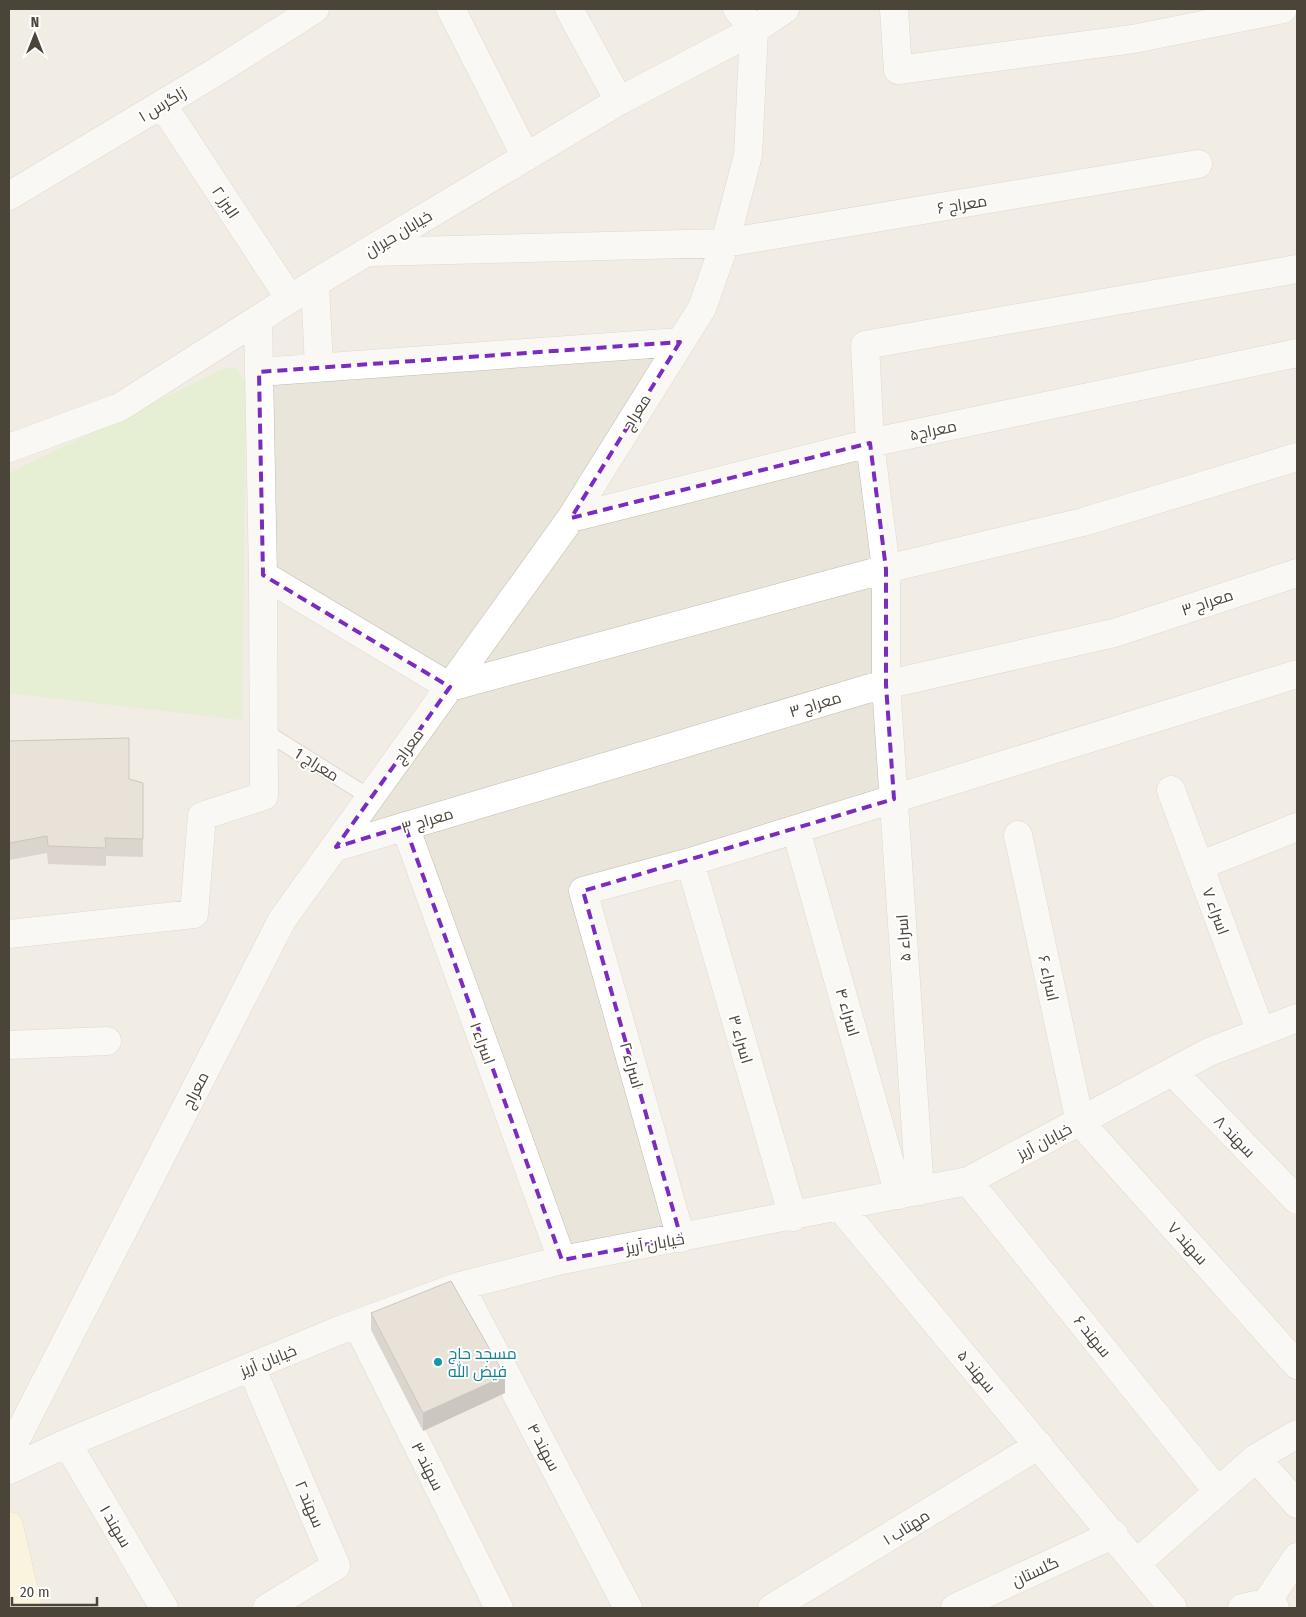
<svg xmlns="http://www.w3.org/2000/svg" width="1306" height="1617" viewBox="0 0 1306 1617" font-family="'Fira Sans Condensed',Cairo,sans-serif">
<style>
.residential{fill:#eae5da}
.green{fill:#d2eab5}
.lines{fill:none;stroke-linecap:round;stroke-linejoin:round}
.lane-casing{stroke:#c2bbae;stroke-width:17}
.street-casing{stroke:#c2bbae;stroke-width:29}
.secondary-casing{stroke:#d6c79b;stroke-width:29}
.lane{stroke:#fff;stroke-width:15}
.street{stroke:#fff;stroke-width:28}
.secondary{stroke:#fff3cd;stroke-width:28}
.wall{fill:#bab2a6}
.shaded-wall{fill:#979187}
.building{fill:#d8cfc1;stroke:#979187}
.marked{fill:none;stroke:#7b2cbf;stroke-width:4;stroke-dasharray:10 6;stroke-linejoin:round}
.culture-dot{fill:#0f9aa8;stroke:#fff;stroke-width:2}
.labels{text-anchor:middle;stroke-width:4;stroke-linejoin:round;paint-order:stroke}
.street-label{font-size:16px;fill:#4b4439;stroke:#fff}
.culture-label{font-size:16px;fill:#0d838f;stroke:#fff;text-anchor:start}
</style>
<rect width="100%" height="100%" fill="#f6f3ec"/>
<!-- residential -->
<path class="residential" d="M9 9H1297V1608H9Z"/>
<!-- green -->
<path class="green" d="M226 368 237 369 246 384 242 720 9 693V473Z"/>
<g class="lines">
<!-- lane casing -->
<g class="lane-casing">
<path id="lane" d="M264 731 371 798"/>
</g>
<!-- street casing -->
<g class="street-casing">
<path id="street" d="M451 9 526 157
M569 9 619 101
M894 9 898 70 1133 39 1283 9
M162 104 290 299
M9 196 214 73 315 9
M369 252 725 243 1198 164
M315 283 319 367
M259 372 680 342
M9 448 120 407 315 283 619 101 754 30 785 9
M571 518 870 443 1297 353
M263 575 450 687 886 569 1083 522 1297 457
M1171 790 1261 1032
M405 826 562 1260
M796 830 899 1195
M1018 835 1080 1122 1297 1365
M336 847 867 689 1114 633 1297 573
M690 862 793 1217
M1199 866 1297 827
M9 934 194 914 202 816 264 796 263 575 258 319
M9 1045 107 1041
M1173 1072 1297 1200
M968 1181 1218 1492
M920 1191 886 685V569L870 443 865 345 1297 269
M840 1207 1173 1608
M681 1238 583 891 690 862 1297 674
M460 1286 628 1608
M357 1324 499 1608
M251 1367 336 1566 267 1608
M67 1443 164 1608
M9 1453 282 920 571 518 702 308 725 243 748 155 754 30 737 9
M1256 1458 1297 1504
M9 1470 67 1443 340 1330 460 1286 562 1260 968 1181 1209 1052 1297 1018
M1137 1563 1256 1458 1297 1434
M1266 1603 1297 1557
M772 1608 1039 1445
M955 1608 1114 1534
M1242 1608 1266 1603 1275 1608"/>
</g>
<!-- secondary casing -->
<g class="secondary-casing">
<path id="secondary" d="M9 1526 28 1608"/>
</g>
<!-- lane -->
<use href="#lane" class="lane"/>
<!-- street -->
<use href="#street" class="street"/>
<!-- secondary -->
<use href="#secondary" class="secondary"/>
</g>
<!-- wall -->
<path class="wall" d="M9 741 129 779 143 783V857L106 856V866L48 864 47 853 9 860Z
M371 1313 505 1393 423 1431 371 1330Z"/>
<!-- shaded-wall -->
<path class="shaded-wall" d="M505 1376V1393L423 1431V1413Z"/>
<!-- building -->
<path class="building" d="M129 738V779L143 783V839L105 838 106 848 48 846 47 836 9 843V741Z
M451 1281 505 1376 423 1413 371 1313Z"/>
<!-- marked area -->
<path d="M0 0H1306V1617H0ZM680 342 571 518 870 443 886 569V685L894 799 583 891 681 1238 562 1260 405 826 336 847 450 687 263 575 259 372Z" fill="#f6f3ec" fill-opacity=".55" fill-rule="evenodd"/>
<path class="marked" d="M680 342 571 518 870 443 886 569V685L894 799 583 891 681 1238 562 1260 405 826 336 847 450 687 263 575 259 372Z"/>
<!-- markers -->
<circle class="culture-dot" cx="438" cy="1362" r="5"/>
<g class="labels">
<!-- street labels -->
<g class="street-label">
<text transform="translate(162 104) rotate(-31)" y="6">زاگرس ۱</text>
<text transform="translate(226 202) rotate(56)" y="6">البرز ۲</text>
<text transform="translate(962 204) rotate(-9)" y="6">معراج ۶</text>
<text transform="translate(398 233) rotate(-31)" y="6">خیابان حیران</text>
<text transform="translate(636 412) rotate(-58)" y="6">معراج</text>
<text transform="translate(933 430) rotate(-12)" y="6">معراج۵</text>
<text transform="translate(1207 602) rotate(-18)" y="6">معراج ۳</text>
<text transform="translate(815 704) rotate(-17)" y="6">معراج ۳</text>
<text transform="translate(408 746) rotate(-54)" y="6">معراج</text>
<text transform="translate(317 764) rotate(32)" y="6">معراج 1</text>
<text transform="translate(427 820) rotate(-17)" y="6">معراج ۳</text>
<text transform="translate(1216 911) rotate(70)" y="6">اسراء ۷</text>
<text transform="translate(903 938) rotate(-94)" y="6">اسراء ۵</text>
<text transform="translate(1049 978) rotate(78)" y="6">اسراء ۶</text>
<text transform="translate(848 1012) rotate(74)" y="6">اسراء ۴</text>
<text transform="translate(741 1039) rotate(74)" y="6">اسراء ۳</text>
<text transform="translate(483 1043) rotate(70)" y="6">اسراء ۱</text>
<text transform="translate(632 1065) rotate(74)" y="6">اسراء ۲</text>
<text transform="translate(195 1090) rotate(-63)" y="6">معراج</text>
<text transform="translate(1235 1136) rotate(46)" y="6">سهند ۸</text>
<text transform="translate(1044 1141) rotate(-28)" y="6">خیابان آریز</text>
<text transform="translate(655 1243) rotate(-10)" y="6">خیابان آریز</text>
<text transform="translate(1188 1243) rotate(48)" y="6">سهند ۷</text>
<text transform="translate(1093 1336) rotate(51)" y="6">سهند ۶</text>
<text transform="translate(268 1360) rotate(-22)" y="6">خیابان آریز</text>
<text transform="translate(977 1371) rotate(50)" y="6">سهند ۵</text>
<text transform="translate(544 1447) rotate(62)" y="6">سهند ۴</text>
<text transform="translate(428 1466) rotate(63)" y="6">سهند ۳</text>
<text transform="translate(310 1504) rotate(67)" y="6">سهند ۲</text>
<text transform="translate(116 1526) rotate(60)" y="6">سهند ۱</text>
<text transform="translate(906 1527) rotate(-32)" y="6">مهتاب ۱</text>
<text transform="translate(1035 1571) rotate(-25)" y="6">گلستان</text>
</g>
<!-- culture labels -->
<g class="culture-label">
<text x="448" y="1359">مسجد حاج<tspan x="448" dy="18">فیض الله</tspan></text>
</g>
</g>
<!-- border -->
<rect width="1306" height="1617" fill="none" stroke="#4b4439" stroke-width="20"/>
<!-- north arrow -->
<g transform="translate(35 35)" stroke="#ffffff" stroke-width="4" paint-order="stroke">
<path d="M0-4L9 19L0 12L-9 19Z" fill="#4b4439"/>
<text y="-8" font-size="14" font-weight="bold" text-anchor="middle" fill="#4b4439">N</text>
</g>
<!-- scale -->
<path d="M12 1597v8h85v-8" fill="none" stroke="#4b4439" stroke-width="2.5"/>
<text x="20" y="1597" font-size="15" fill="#4b4439" stroke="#ffffff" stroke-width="4" paint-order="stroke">20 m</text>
</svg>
